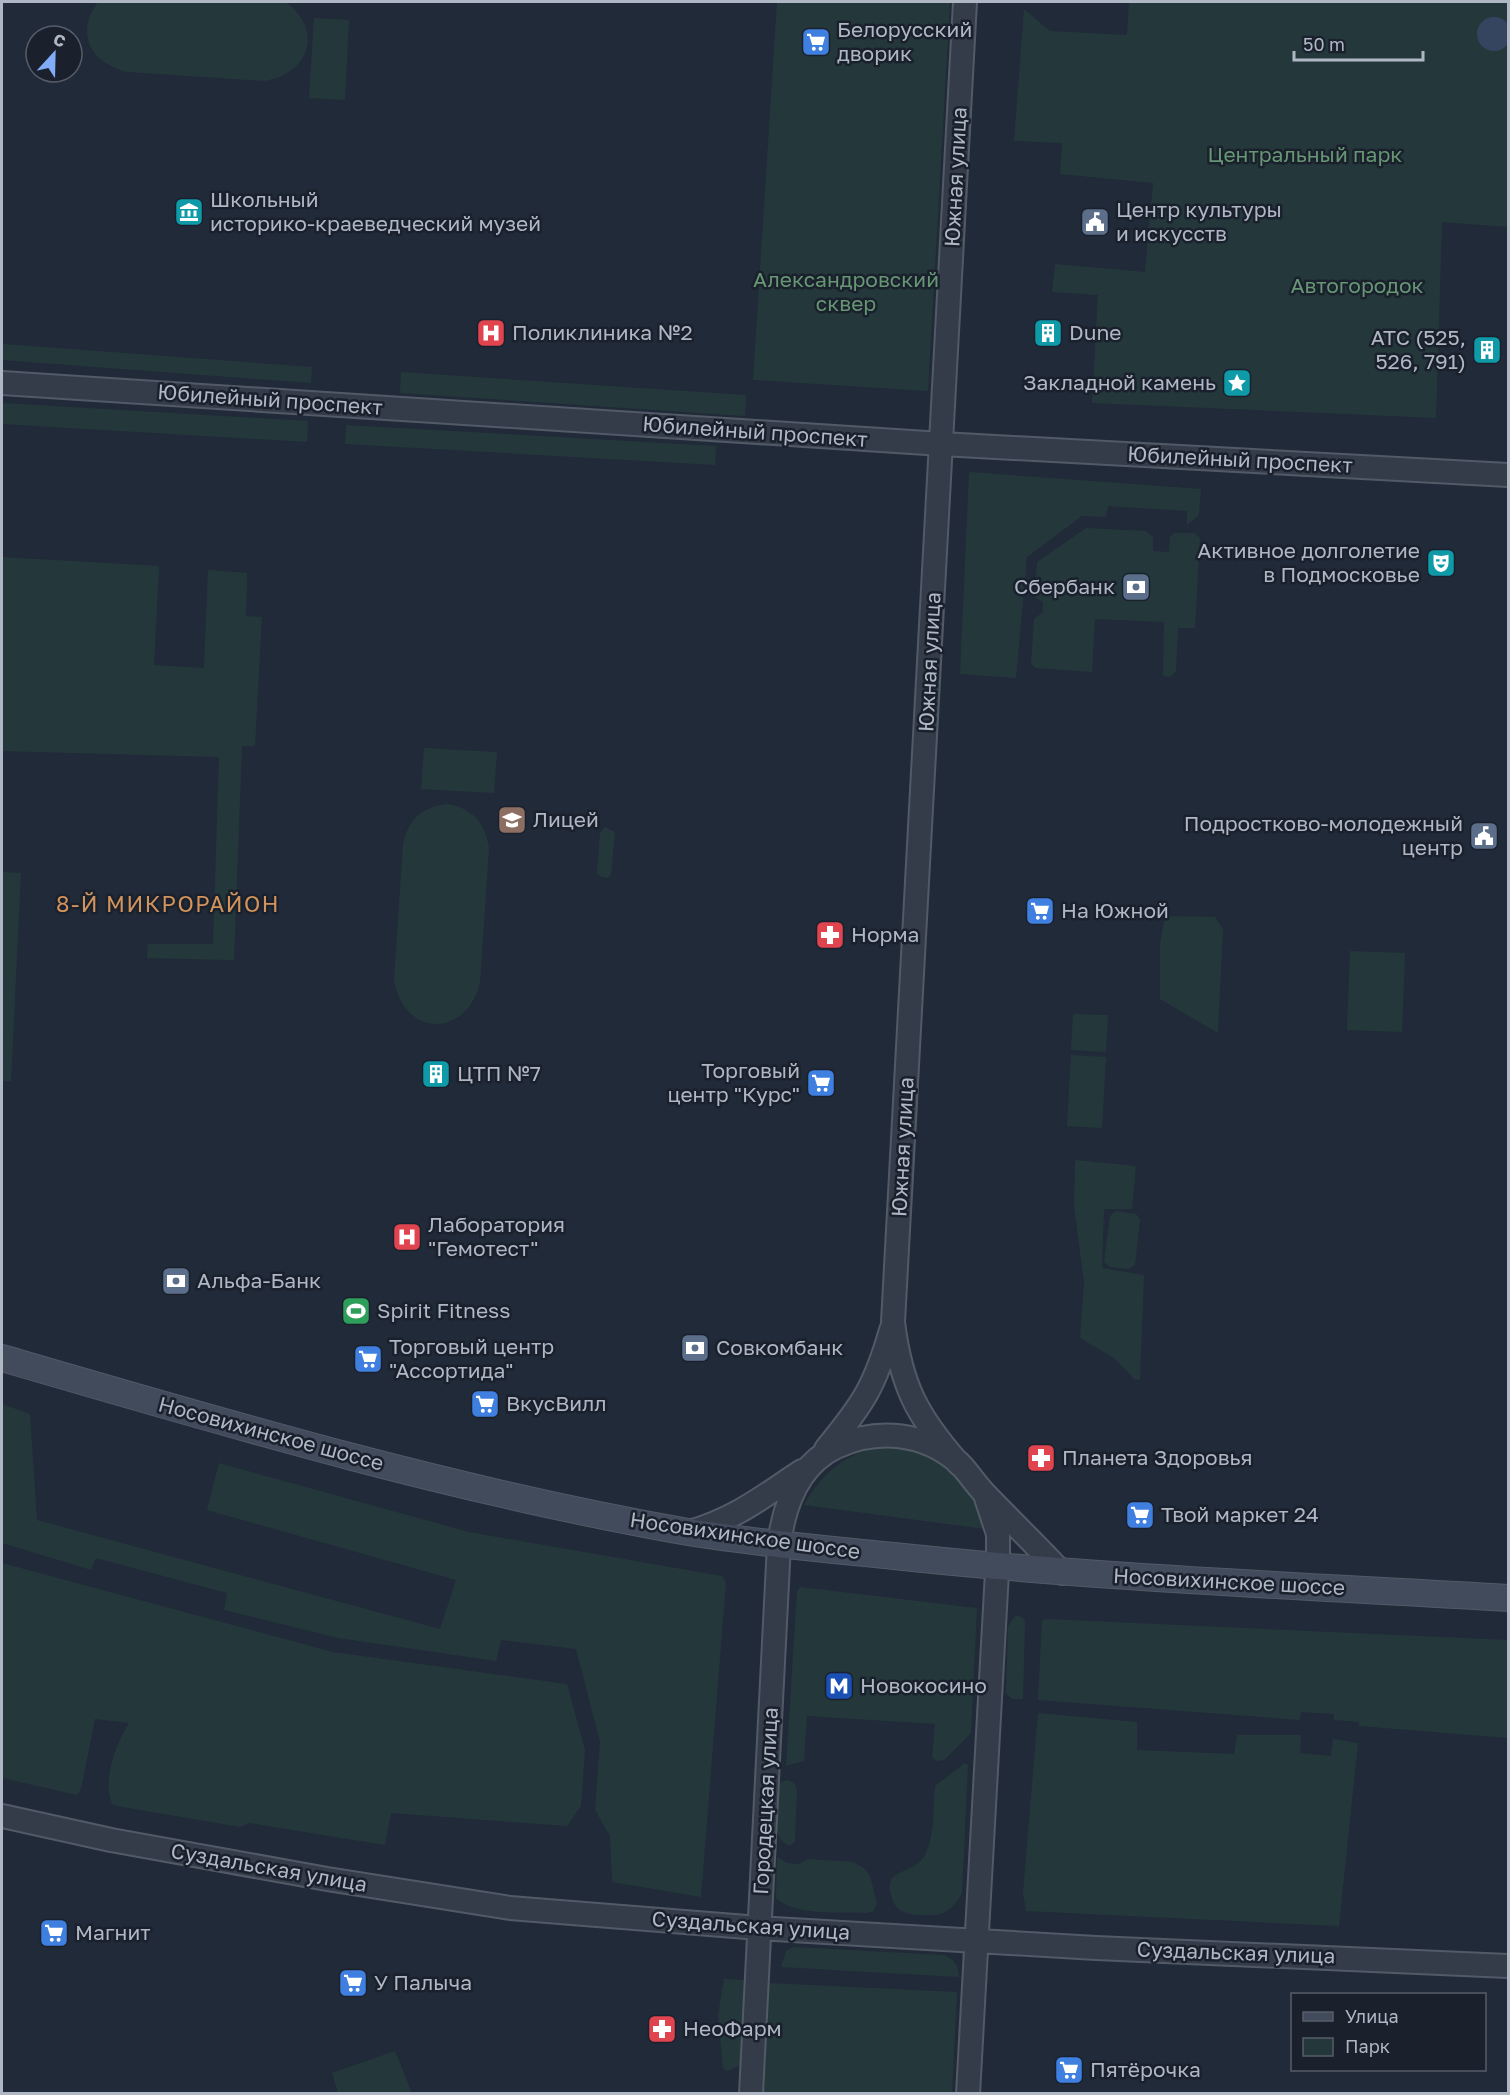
<svg xmlns="http://www.w3.org/2000/svg" width="1510" height="2095" viewBox="0 0 1510 2095" font-family="'Golos Text',sans-serif">
<style>
.green{fill:#24383b}
.water{fill:#354560}
.lines{fill:none;stroke-linecap:round;stroke-linejoin:round}
.tertiary-casing{stroke:#525a67;stroke-width:26}
.secondary-casing{stroke:#525a67;stroke-width:28}
.tertiary{stroke:#343c49;stroke-width:22}
.secondary{stroke:#424b5c;stroke-width:26}
.labels{text-anchor:middle;stroke-width:5;stroke-linejoin:round;paint-order:stroke}
.poi-label{font-size:21px;fill:#afb7c5;stroke:#1a212d;text-anchor:start}
.park-label{font-size:21px;fill:#669673;stroke:#1a212d}
.street-label{font-size:21px;fill:#afb7c5;stroke:#1a212d}
.neighbourhood-label{font-size:22px;letter-spacing:1.5px;fill:#d3935c;stroke:#1a212d}
</style>
<rect width="100%" height="100%" fill="#212a38"/>
<!-- green -->
<path class="green" d="M98 2H286C324 30 309 75 264 81L128 72C92 64 74 34 98 2Z
M777 2H950L928 391 753 380Z
M1129 2H1508V227L1442 222 1436 418 1092 403 1098 295 1052 292 1055 264 1145 272 1153 183 1060 174 1062 143 1014 141 1024 9 1050 31 1127 35Z
M314 18 349 20 345 100 309 98Z
M3 344 312 367 311 383 2 360Z
M401 372 746 395 745 416 400 393Z
M2 403 308 421 307 442 2 424Z
M346 425 716 446 715 465 345 444Z
M969 472 1201 489 1199 515 1187 525V511L1108 506 1106 517 1082 516 1027 557 1016 678 960 674Z
M1086 528 1146 531 1153 537V551L1169 552 1170 537 1174 533H1195L1200 538 1195 628H1178L1176 671 1170 677 1163 676 1164 622 1095 619 1092 672 1035 668 1031 663 1034 619 1043 612V602L1035 597 1037 562Z
M2 557 159 566 154 665 204 668 208 570 247 573 246 616 262 617 255 746H242L234 960 147 958 148 944H213L219 757 2 751Z
M424 748 497 752 494 793 421 789Z
M448 804C473 809 485 822 489 848L480 983C466 1039 403 1037 394 980L403 844C409 819 421 807 448 804Z
M605 827 615 832 611 875 607 878 601 877 597 873 600 833Z
M2 872 21 873 11 1081H2Z
M1165 916 1215 917 1223 929 1218 1033 1160 999V944Z
M1350 951 1405 953 1402 1032 1347 1030Z
M1073 1014 1108 1015 1106 1052 1071 1050Z
M1071 1055 1106 1057 1102 1128 1067 1126Z
M1075 1160 1136 1166 1132 1209H1104L1102 1268 1144 1275 1140 1379 1135 1380 1114 1358 1080 1338 1084 1283 1074 1206Z
M1116 1211 1136 1214 1140 1219 1135 1265 1129 1269 1110 1267 1104 1262 1110 1216Z
M2 1404 30 1414 37 1520 440 1629 456 1580 207 1510 219 1463 469 1532 722 1576 726 1582 701 1897 612 1882 610 1836 595 1810 600 1742 576 1649 501 1640 496 1661 338 1638 224 1610 227 1593 96 1558 91 1570 2 1543Z
M888 1446C936 1452 973 1481 985 1529L804 1505C823 1471 848 1451 888 1446Z
M2 1563 333 1652 567 1684 585 1750 581 1806 567 1826 391 1813 385 1845 250 1823 240 1827 117 1806 112 1804C102 1779 116 1744 129 1723L95 1719 81 1789 77 1795 2 1778Z
M800 1587 977 1608 971 1733 944 1760 937 1761 932 1757 935 1724 807 1716 804 1761 786 1766 797 1592Z
M1016 1615 1023 1618 1025 1622 1023 1699H1013L1006 1694 1008 1626Z
M1046 1619 1508 1640V1738L1359 1726V1722L1334 1720V1714L1301 1712 1300 1720 1038 1700 1042 1621Z
M1038 1713 1137 1722V1750L1234 1754 1237 1735H1301L1300 1753 1331 1756 1333 1739 1358 1743 1339 1926 1026 1911 1023 1893Z
M965 1763 968 1765 962 1893C957 1903 947 1915 934 1915 920 1915 899 1917 893 1901 879 1866 915 1876 925 1855 935 1835 933 1808 935 1786Z
M788 1780 795 1784 797 1791 795 1842 790 1846C768 1837 777 1807 778 1788L781 1782Z
M777 1857 787 1863 799 1864 808 1859 853 1862 864 1868 870 1876 877 1903 874 1911 867 1913C842 1912 793 1916 776 1898Z
M794 1947 944 1955C955 1960 958 1965 959 1977L781 1967 786 1951Z
M724 1979 744 1980 741 2065 727 2071 723 2068 718 2015Z
M769 1983 957 1992 952 2093H764Z
M395 2051 412 2093H338L332 2073Z"/>
<!-- water -->
<path class="water" d="M1477 34a17 17 0 1 1 34 0a17 17 0 1 1-34 0Z"/>
<g class="lines">
<!-- tertiary casing -->
<g class="tertiary-casing">
<path id="tertiary" d="M2 383 942 444 1508 475
M826 1449C863 1404 875 1386 891 1330
M959 1464C917 1416 901 1386 893 1322L965 2
M690 1532C737 1518 762 1497 802 1471
M2 1816 111 1840 327 1879 510 1908 759 1928 1096 1948 1508 1966
M751 2094 779 1544C784 1506 798 1465 836 1447 877 1428 924 1432 959 1463 969 1473 976 1485 986 1495 1011 1521 1037 1546 1062 1573
M968 2094 998 1554V1534L986 1498"/>
</g>
<!-- secondary casing -->
<g class="secondary-casing">
<path id="secondary" d="M2 1358C228 1424 455 1491 688 1532 756 1543 825 1549 894 1556 1098 1578 1304 1586 1508 1598"/>
</g>
<!-- tertiary -->
<use href="#tertiary" class="tertiary"/>
<!-- secondary -->
<use href="#secondary" class="secondary"/>
</g>
<!-- icons -->
<defs>
<g id="supermarket-square" transform="scale(1.5)"><rect x="-9" y="-9" width="18" height="18" rx="4" fill="#3f7fe0" stroke="#1a212d"/><path d="M-6-5.5h2.5l.6 2H6L4.5 2H-2.5L-4.4-4H-6ZM-1.5 3.2a1.3 1.3 0 1 0 .1 0ZM3 3.2a1.3 1.3 0 1 0 .1 0Z" fill="#fff"/></g>
<g id="museum-square" transform="scale(1.5)"><rect x="-9" y="-9" width="18" height="18" rx="4" fill="#0f9aa8" stroke="#1a212d"/><path d="M0-6L6-3V-2H-6V-3ZM-5-1h2V3h-2ZM-1-1h2V3h-2ZM3-1h2V3H3ZM-6 4H6V6H-6Z" fill="#fff"/></g>
<g id="civic-square" transform="scale(1.5)"><rect x="-9" y="-9" width="18" height="18" rx="4" fill="#5c6f8a" stroke="#1a212d"/><path d="M-.6-6.5H3V-4.5H.6V-3L4-1V1h2V6H-6V1h2V-1L-.6-3ZM-1.2 2.5V6h2.4V2.5Z" fill="#fff"/></g>
<g id="hospital-square" transform="scale(1.5)"><rect x="-9" y="-9" width="18" height="18" rx="4" fill="#e0444e" stroke="#1a212d"/><path d="M-5-5h3v3.5h4V-5h3V5h-3V1.5h-4V5h-3Z" fill="#fff"/></g>
<g id="building-square" transform="scale(1.5)"><rect x="-9" y="-9" width="18" height="18" rx="4" fill="#0f9aa8" stroke="#1a212d"/><path d="M-4-6H4V6H1V3H-1V6H-4ZM-2.5-4.3h1.7v1.8h-1.7ZM.8-4.3h1.7v1.8H.8ZM-2.5-1h1.7V.8h-1.7ZM.8-1h1.7V.8H.8Z" fill="#fff"/></g>
<g id="sight-square" transform="scale(1.5)"><rect x="-9" y="-9" width="18" height="18" rx="4" fill="#0f9aa8" stroke="#1a212d"/><path d="M0-6L1.8-2.2L6-1.7L2.9 1.2L3.7 5.4L0 3.3L-3.7 5.4L-2.9 1.2L-6-1.7L-1.8-2.2Z" fill="#fff"/></g>
<g id="theatre-square" transform="scale(1.5)"><rect x="-9" y="-9" width="18" height="18" rx="4" fill="#0f9aa8" stroke="#1a212d"/><path d="M-5-5.5Q0-4 5-5.5V0Q5 5 0 6Q-5 5-5 0ZM-3.3-2.5H-1v1.5H-3.3ZM1-2.5H3.3v1.5H1ZM-2.8 1Q0 5.5 2.8 1Z" fill="#fff"/></g>
<g id="bank-square" transform="scale(1.5)"><rect x="-9" y="-9" width="18" height="18" rx="4" fill="#5c6f8a" stroke="#1a212d"/><path d="M-6-4H6V4H-6ZM0-2.3a2.3 2.3 0 1 0 0 4.6a2.3 2.3 0 1 0 0-4.6Z" fill="#fff"/></g>
<g id="school-square" transform="scale(1.5)"><rect x="-9" y="-9" width="18" height="18" rx="4" fill="#8d6e63" stroke="#1a212d"/><path d="M0-5L7-2L0 1L-7-2ZM-4 1L0 2.5L4 1V4Q0 6-4 4Z" fill="#fff"/></g>
<g id="pharmacy-square" transform="scale(1.5)"><rect x="-9" y="-9" width="18" height="18" rx="4" fill="#e0444e" stroke="#1a212d"/><path d="M-2-6h4v4h4v4h-4v4h-4v-4h-4v-4h4Z" fill="#fff"/></g>
<g id="stadium-square" transform="scale(1.5)"><rect x="-9" y="-9" width="18" height="18" rx="4" fill="#2e9e5b" stroke="#1a212d"/><path d="M0-5a6.5 5 0 1 0 0 10a6.5 5 0 1 0 0-10ZM-3.5-1.8h7v3.6h-7Z" fill="#fff"/></g>
<g id="metro-square" transform="scale(1.5)"><rect x="-9" y="-9" width="18" height="18" rx="4" fill="#1a4fb4" stroke="#1a212d"/><path d="M-5.5 5V-5H-3L0 0L3-5H5.5V5H3V-.5L0 4L-3-.5V5Z" fill="#fff"/></g>
</defs>
<g fill-rule="evenodd">
<use href="#supermarket-square" x="816" y="42"/>
<use href="#museum-square" x="189" y="212"/>
<use href="#civic-square" x="1095" y="222"/>
<use href="#hospital-square" x="491" y="333"/>
<use href="#building-square" x="1048" y="333"/>
<use href="#building-square" x="1487" y="350"/>
<use href="#sight-square" x="1237" y="383"/>
<use href="#theatre-square" x="1441" y="563"/>
<use href="#bank-square" x="1136" y="587"/>
<use href="#school-square" x="512" y="820"/>
<use href="#civic-square" x="1484" y="836"/>
<use href="#supermarket-square" x="1040" y="911"/>
<use href="#pharmacy-square" x="830" y="935"/>
<use href="#building-square" x="436" y="1074"/>
<use href="#supermarket-square" x="821" y="1083"/>
<use href="#hospital-square" x="407" y="1237"/>
<use href="#bank-square" x="176" y="1281"/>
<use href="#stadium-square" x="356" y="1311"/>
<use href="#bank-square" x="695" y="1348"/>
<use href="#supermarket-square" x="368" y="1359"/>
<use href="#supermarket-square" x="485" y="1404"/>
<use href="#pharmacy-square" x="1041" y="1458"/>
<use href="#supermarket-square" x="1140" y="1515"/>
<use href="#metro-square" x="839" y="1686"/>
<use href="#supermarket-square" x="54" y="1933"/>
<use href="#supermarket-square" x="353" y="1983"/>
<use href="#pharmacy-square" x="662" y="2029"/>
<use href="#supermarket-square" x="1069" y="2070"/>
</g>
<g class="labels">
<!-- poi labels -->
<g class="poi-label">
<text x="837" y="37">Белорусский<tspan x="837" dy="24">дворик</tspan></text>
<text x="210" y="207">Школьный<tspan x="210" dy="24">историко-краеведческий музей</tspan></text>
<text x="1116" y="217">Центр культуры<tspan x="1116" dy="24">и искусств</tspan></text>
<text x="512" y="340">Поликлиника №2</text>
<text x="1069" y="340">Dune</text>
<text x="1466" y="345" text-anchor="end">АТС (525,<tspan x="1466" dy="24">526, 791)</tspan></text>
<text x="1216" y="390" text-anchor="end">Закладной камень</text>
<text x="1420" y="558" text-anchor="end">Активное долголетие<tspan x="1420" dy="24">в Подмосковье</tspan></text>
<text x="1115" y="594" text-anchor="end">Сбербанк</text>
<text x="533" y="827">Лицей</text>
<text x="1463" y="831" text-anchor="end">Подростково-молодежный<tspan x="1463" dy="24">центр</tspan></text>
<text x="1061" y="918">На Южной</text>
<text x="851" y="942">Норма</text>
<text x="800" y="1078" text-anchor="end">Торговый<tspan x="800" dy="24">центр "Курс"</tspan></text>
<text x="457" y="1081">ЦТП №7</text>
<text x="428" y="1232">Лаборатория<tspan x="428" dy="24">"Гемотест"</tspan></text>
<text x="197" y="1288">Альфа-Банк</text>
<text x="377" y="1318">Spirit Fitness</text>
<text x="389" y="1354">Торговый центр<tspan x="389" dy="24">"Ассортида"</tspan></text>
<text x="716" y="1355">Совкомбанк</text>
<text x="506" y="1411">ВкусВилл</text>
<text x="1062" y="1465">Планета Здоровья</text>
<text x="1161" y="1522">Твой маркет 24</text>
<text x="860" y="1693">Новокосино</text>
<text x="75" y="1940">Магнит</text>
<text x="374" y="1990">У Палыча</text>
<text x="683" y="2036">НеоФарм</text>
<text x="1090" y="2077">Пятёрочка</text>
</g>
<!-- park labels -->
<g class="park-label">
<text x="1305" y="162">Центральный парк</text>
<text x="846" y="287">Александровский<tspan x="846" dy="24">сквер</tspan></text>
<text x="1357" y="293">Автогородок</text>
</g>
<!-- street labels -->
<g class="street-label">
<text transform="translate(956 177) rotate(-87)" y="7">Южная улица</text>
<text transform="translate(270 400) rotate(4)" y="7">Юбилейный проспект</text>
<text transform="translate(755 432) rotate(4)" y="7">Юбилейный проспект</text>
<text transform="translate(1240 460) rotate(3)" y="7">Юбилейный проспект</text>
<text transform="translate(930 662) rotate(-87)" y="7">Южная улица</text>
<text transform="translate(903 1147) rotate(-87)" y="7">Южная улица</text>
<text transform="translate(271 1434) rotate(15)" y="7">Носовихинское шоссе</text>
<text transform="translate(745 1536) rotate(8)" y="7">Носовихинское шоссе</text>
<text transform="translate(1229 1582) rotate(3)" y="7">Носовихинское шоссе</text>
<text transform="translate(766 1801) rotate(-87)" y="7">Городецкая улица</text>
<text transform="translate(269 1868) rotate(10)" y="7">Суздальская улица</text>
<text transform="translate(751 1926) rotate(4)" y="7">Суздальская улица</text>
<text transform="translate(1236 1953) rotate(2)" y="7">Суздальская улица</text>
</g>
<!-- neighbourhood labels -->
<g class="neighbourhood-label">
<text x="168" y="912">8-Й МИКРОРАЙОН</text>
</g>
</g>
<!-- border -->
<rect width="1510" height="2095" fill="none" stroke="#afb7c5" stroke-width="6"/>
<!-- legend -->
<rect x="1291" y="1993" width="195" height="78" fill="#1a212d" stroke="#565d6a" stroke-width="1.5"/>
<rect x="1303" y="2012" width="30" height="9" fill="#424b5c" stroke="#565d6a" stroke-width="1.5"/>
<text x="1345" y="2023" font-size="18" fill="#afb7c5">Улица</text>
<rect x="1303" y="2038" width="30" height="18" fill="#24383b" stroke="#565d6a" stroke-width="1.5"/>
<text x="1345" y="2053" font-size="18" fill="#afb7c5">Парк</text>
<!-- north arrow -->
<g transform="translate(54 54) rotate(22)"><circle r="28" fill="#1a212d" stroke="#565d6a" stroke-width="1.5"/>
<path d="M0-4.5L10 22L0 15L-10 22Z" fill="#82acf7"/>
<text y="-9" font-size="16" font-weight="bold" text-anchor="middle" fill="#afb7c5">С</text>
</g>
<!-- scale -->
<path d="M1294 51v9h129v-9" fill="none" stroke="#afb7c5" stroke-width="3"/>
<text x="1303" y="51" font-size="18" fill="#afb7c5" stroke="#1a212d" stroke-width="4.5" paint-order="stroke">50 m</text>
</svg>
